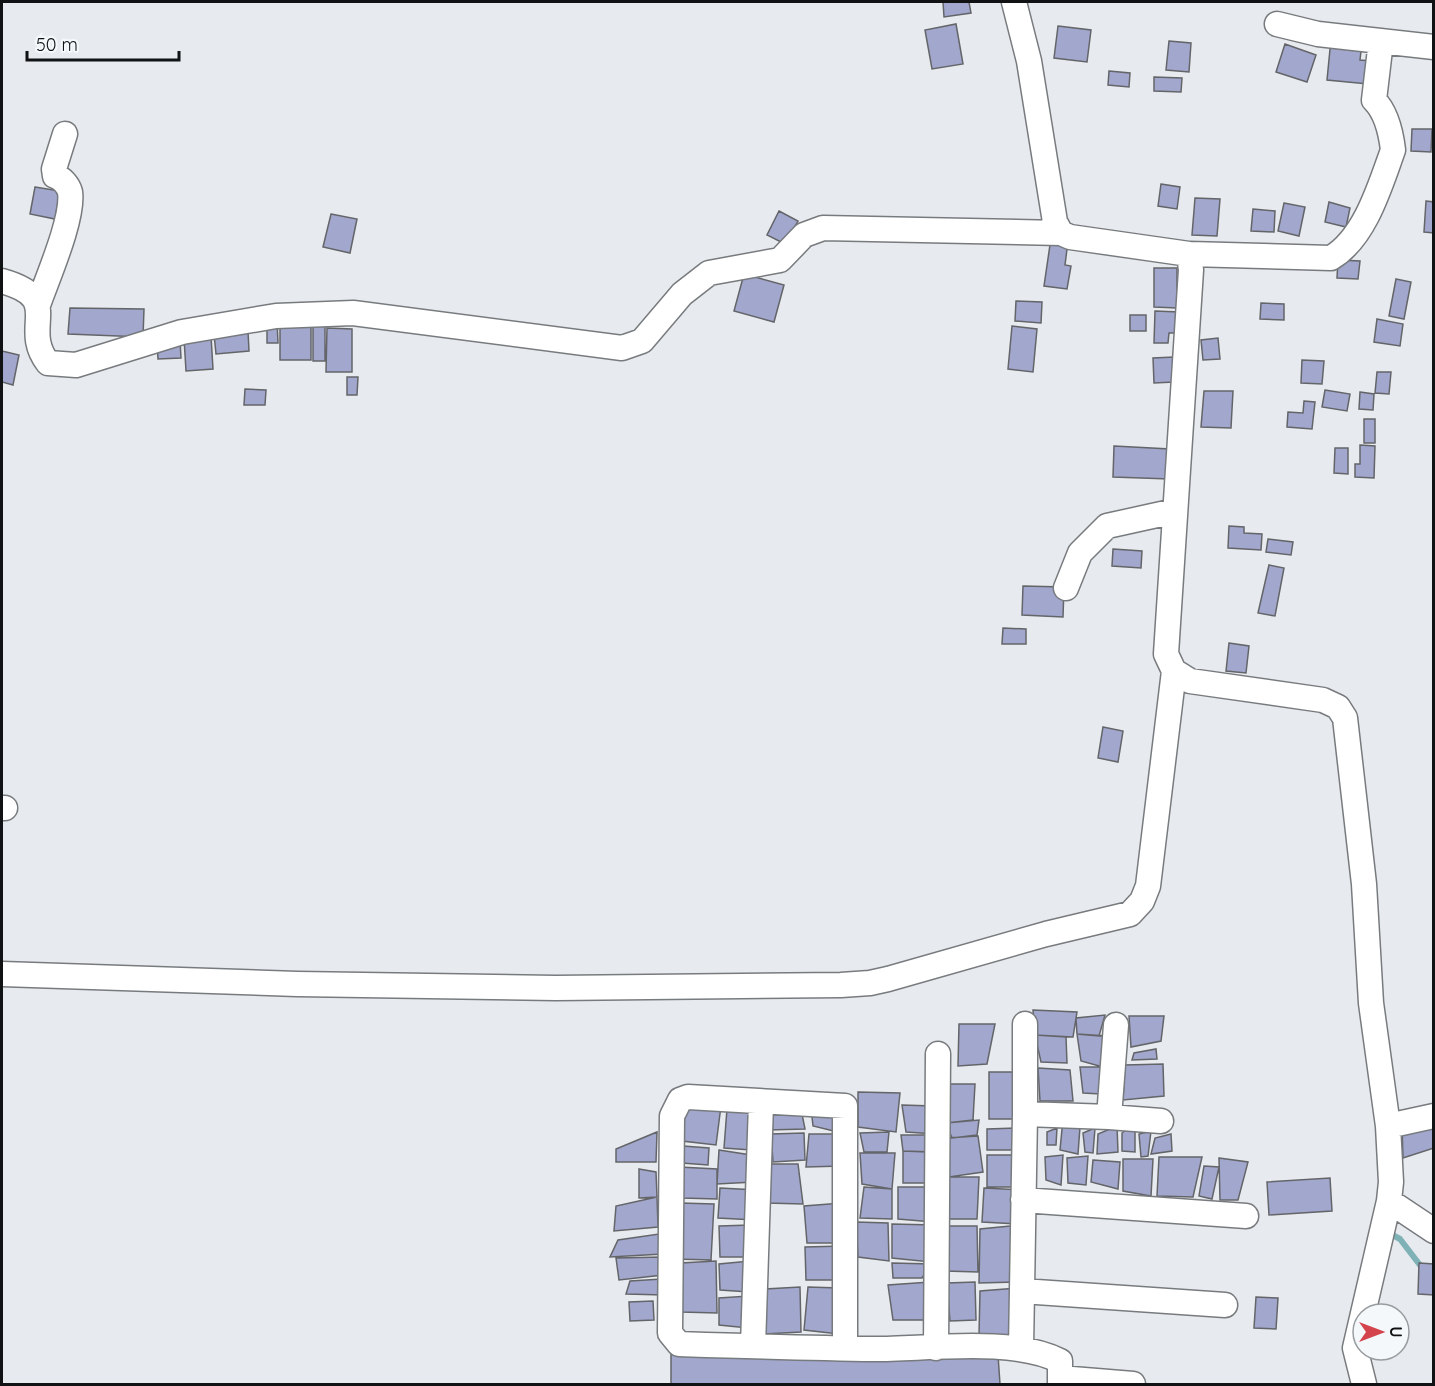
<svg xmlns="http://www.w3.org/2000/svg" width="1435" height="1386" viewBox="0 0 1435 1386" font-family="Quicksand,sans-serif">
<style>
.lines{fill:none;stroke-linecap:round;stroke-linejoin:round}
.stream{stroke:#7fb2b6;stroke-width:6}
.building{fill:#a2a7cd;stroke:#646569;stroke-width:1.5}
.minor-casing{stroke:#787b7e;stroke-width:27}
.minor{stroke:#fff;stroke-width:24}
</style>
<rect width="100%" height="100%" fill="#e7eaee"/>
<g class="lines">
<!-- stream -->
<path class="stream" d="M1387 1232 1400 1239 1423 1269"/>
</g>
<!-- building -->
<path class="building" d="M943 2H969L971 13 944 17Z
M956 24 963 64 932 69 925 30Z
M1058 26 1091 30 1087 62 1054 58Z
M1331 39 1362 42 1360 60 1371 61 1368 84 1327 80Z
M1169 41 1191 43 1189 72 1166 70Z
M1285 44 1316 55 1307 82 1276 72Z
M1109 71 1130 73 1129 87 1108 85Z
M1154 77 1182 78 1181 92 1154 91Z
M1412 129H1432L1431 152 1411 151Z
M1161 184 1180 187 1177 209 1158 206Z
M35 187 60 191 55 219 30 214Z
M1195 198 1220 199 1217 236 1192 235Z
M1426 201 1434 202V233L1424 232Z
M1329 202 1350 208 1346 227 1325 222Z
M1284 203 1305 207 1299 236 1278 231Z
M1253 209 1275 211 1274 232 1251 231Z
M779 211 798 221 785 244 767 235Z
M331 214 357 219 350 253 323 247Z
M1051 238 1068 241 1065 265 1071 266 1067 289 1044 286Z
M1338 260 1360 261 1358 279 1337 278Z
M1154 268H1177V308L1154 307Z
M744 274 784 285 774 322 734 311Z
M1396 279 1411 282 1404 319 1389 316Z
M1016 301 1042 302 1041 323 1015 321Z
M1261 303 1284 304V320L1260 319Z
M70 308 144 309 143 337 68 334Z
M1155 311 1179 312 1178 333H1169L1168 343H1154Z
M1130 315H1146V331H1130Z
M1377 319 1403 324 1400 346 1374 342Z
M267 320H277L278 343H267Z
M280 322H311V360H280Z
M313 325H325V361H313Z
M1012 326 1037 329 1033 372 1008 369Z
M327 328 352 329V372H326Z
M248 331 249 351 216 354 214 334Z
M211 336 213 369 186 371 184 338Z
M1218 338 1220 359 1203 360 1201 340Z
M180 340 181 358 158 359 157 342Z
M2 351 19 355 13 385 2 382Z
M1174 357V382L1154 383 1153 358Z
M1302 360 1324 361 1322 384 1301 383Z
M1377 372H1391L1389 394 1375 393Z
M347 377H358L357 395H347Z
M245 389 266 390 265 405H244Z
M1325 390 1350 394 1347 411 1322 407Z
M1204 391H1233L1231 428 1201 427Z
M1360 392 1374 394 1373 410 1359 409Z
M1304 401 1315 402 1312 429 1287 427 1288 412 1303 413Z
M1364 419H1375V443H1364Z
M1360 445 1375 446 1374 478 1355 477V464H1360Z
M1114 446 1170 449 1169 479 1113 477Z
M1335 448H1348V474L1334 473Z
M1229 526 1244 527V533L1262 534 1261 550 1228 548Z
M1268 539 1293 542 1291 555 1266 552Z
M1113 549 1142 551 1141 568 1112 566Z
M1269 565 1284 568 1275 616 1258 613Z
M1023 586 1064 587 1063 617 1022 615Z
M1003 628 1026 629V644H1002Z
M1229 643 1249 646 1246 673 1226 671Z
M1103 727 1123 731 1118 762 1098 758Z
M1033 1010 1077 1012 1073 1037 1035 1035Z
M1105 1015 1099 1036 1077 1034 1076 1018Z
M1129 1016H1164L1161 1041 1131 1047Z
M959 1024H995L987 1064 958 1066Z
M1077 1034 1107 1036 1103 1067 1081 1061Z
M1035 1035 1066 1037 1067 1063 1041 1062Z
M1156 1049 1157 1059 1132 1060 1134 1053Z
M1163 1064 1164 1096 1123 1100 1125 1065Z
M1080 1067H1108L1101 1094 1083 1093Z
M1038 1068 1070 1070 1073 1101H1040Z
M989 1072H1017V1119H989Z
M946 1084H975L973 1120 946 1123Z
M858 1092 900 1093 896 1132 858 1127Z
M686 1102 721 1106 716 1145 682 1141Z
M902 1105 933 1106 935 1134 906 1132Z
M771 1106 801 1109 805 1129 767 1130Z
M843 1107 842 1133 813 1126 811 1108Z
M727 1109 754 1112 751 1150 724 1148Z
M1063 1119 1080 1127 1078 1154 1060 1150Z
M979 1120 977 1135 952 1138 946 1123Z
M1434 1121V1148L1403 1158 1402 1127Z
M1135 1123V1152L1122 1151V1133Z
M1117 1126 1118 1152 1097 1154 1098 1134Z
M1016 1128V1150H987V1129Z
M1057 1128 1056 1145H1047V1132Z
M1095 1128 1093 1153 1085 1152 1083 1133Z
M1151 1131 1148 1156 1141 1157 1139 1134Z
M657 1132 656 1162H616V1149Z
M889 1132 887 1152H864L860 1133Z
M804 1133 805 1160 773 1162 771 1134Z
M809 1134H842V1166L806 1167Z
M1171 1134 1172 1151 1151 1154 1155 1138Z
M901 1135H928L927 1152 903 1151Z
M978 1136 983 1172 949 1177 946 1138Z
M683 1146 709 1148 708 1165 682 1163Z
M719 1150 751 1155 754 1182 717 1184Z
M903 1151 934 1152 931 1183H903Z
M860 1153H895L892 1189 862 1184Z
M987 1155H1020L1019 1187H987Z
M1063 1155 1061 1185 1046 1180 1045 1157Z
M1088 1156 1086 1185 1068 1183 1067 1158Z
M1159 1157H1202L1193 1197 1157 1196Z
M1219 1158 1248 1162 1238 1200H1220Z
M1123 1159H1153L1151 1196 1123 1191Z
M1093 1160 1120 1162 1118 1189 1091 1182Z
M770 1164H798L803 1204 766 1203Z
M1204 1166 1219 1167 1212 1199 1199 1196Z
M679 1167 717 1169V1199L682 1198Z
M639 1169 656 1172 657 1197 639 1198Z
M945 1177H979L977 1219H944Z
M1330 1178 1332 1211 1269 1215 1267 1182Z
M864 1187 892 1189V1219L860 1218Z
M898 1187H934L933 1222 898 1219Z
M720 1188 757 1190 755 1220 718 1218Z
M984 1188 1021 1190 1019 1224 982 1222Z
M657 1197 658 1227 614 1231 616 1206Z
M680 1203 714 1204 711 1260 676 1259Z
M842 1203 839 1243H807L804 1206Z
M856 1222 888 1223 889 1261 858 1257Z
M892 1224 934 1225 931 1262 892 1258Z
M751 1225V1257H720L719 1226Z
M1020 1225 1016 1282 979 1283 980 1229Z
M945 1226H977L978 1272 945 1271Z
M659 1234 663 1254 610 1257 618 1240Z
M844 1246V1280H806L805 1247Z
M662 1257 663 1275 619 1280 616 1258Z
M716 1261 717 1313 681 1312V1263Z
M750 1261 749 1292 720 1290 719 1264Z
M892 1263 931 1264 922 1278H893Z
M1419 1263 1434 1264V1295L1418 1294Z
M662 1279 664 1295 626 1294 630 1281Z
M930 1282 932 1320H893L888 1285Z
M975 1282 976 1320 950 1321 947 1283Z
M800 1287 801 1332 764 1334 765 1289Z
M808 1287 839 1288V1334L804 1330Z
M1018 1288 1014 1335H979L980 1291Z
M749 1296 748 1328 719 1325V1298Z
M1256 1297 1278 1298 1276 1329 1254 1328Z
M653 1301 654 1320 630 1321 629 1302Z
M671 1352 998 1355 1000 1384H671Z"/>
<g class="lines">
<!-- minor casing -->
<g class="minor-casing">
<path id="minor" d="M1014 2 1029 61 1055 222 1061 233
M1277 24 1318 34 1434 47
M1189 254 1331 258C1365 238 1380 186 1393 150 1391 133 1386 112 1374 100L1381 41
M2 281C66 299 19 326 48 363L76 365 182 332 276 316 353 313 622 348 642 341 682 294 709 273 780 260 804 235 823 228 1061 233 1070 237 1189 254 1191 270 1166 654 1174 671 1190 681 1323 700 1338 707 1345 718 1364 884 1371 1003 1388 1126
M38 305C47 279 74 218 70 192 68 185 62 178 55 176L54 169 65 134
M1066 588 1080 553 1107 526 1175 511
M2 808H5
M2 974 297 984 556 988 841 985 870 983 888 979 1046 934 1130 914 1142 901 1148 886 1174 671
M1025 1114V1024
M1109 1117 1161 1121
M1023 1200 1246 1216
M1389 1201 1434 1231
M1022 1291 1225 1305
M753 1346 761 1103
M845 1348V1106L688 1097 680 1100 672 1116 670 1333 679 1344C745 1346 810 1348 875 1349 928 1349 1015 1337 1060 1361V1384
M936 1348 938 1054
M1021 1349 1025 1114 1109 1117 1116 1025
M1060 1378 1133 1384
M1364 1384 1355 1348 1389 1201 1391 1182 1388 1126 1434 1116"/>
</g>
<!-- minor -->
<use href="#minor" class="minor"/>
</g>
<!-- border -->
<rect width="1435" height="1386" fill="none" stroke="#111214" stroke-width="6"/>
<!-- north arrow -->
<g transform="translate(1381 1332) rotate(90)"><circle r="28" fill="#f4f8fb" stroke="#999c9f" stroke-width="1.5"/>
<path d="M0-4.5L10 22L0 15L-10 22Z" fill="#d4444d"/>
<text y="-9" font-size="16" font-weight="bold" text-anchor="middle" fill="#111214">U</text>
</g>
<!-- scale -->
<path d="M27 51v9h152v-9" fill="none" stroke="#111214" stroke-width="3"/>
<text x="36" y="51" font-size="18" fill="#111214" stroke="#f4f8fb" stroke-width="4.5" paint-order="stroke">50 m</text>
</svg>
